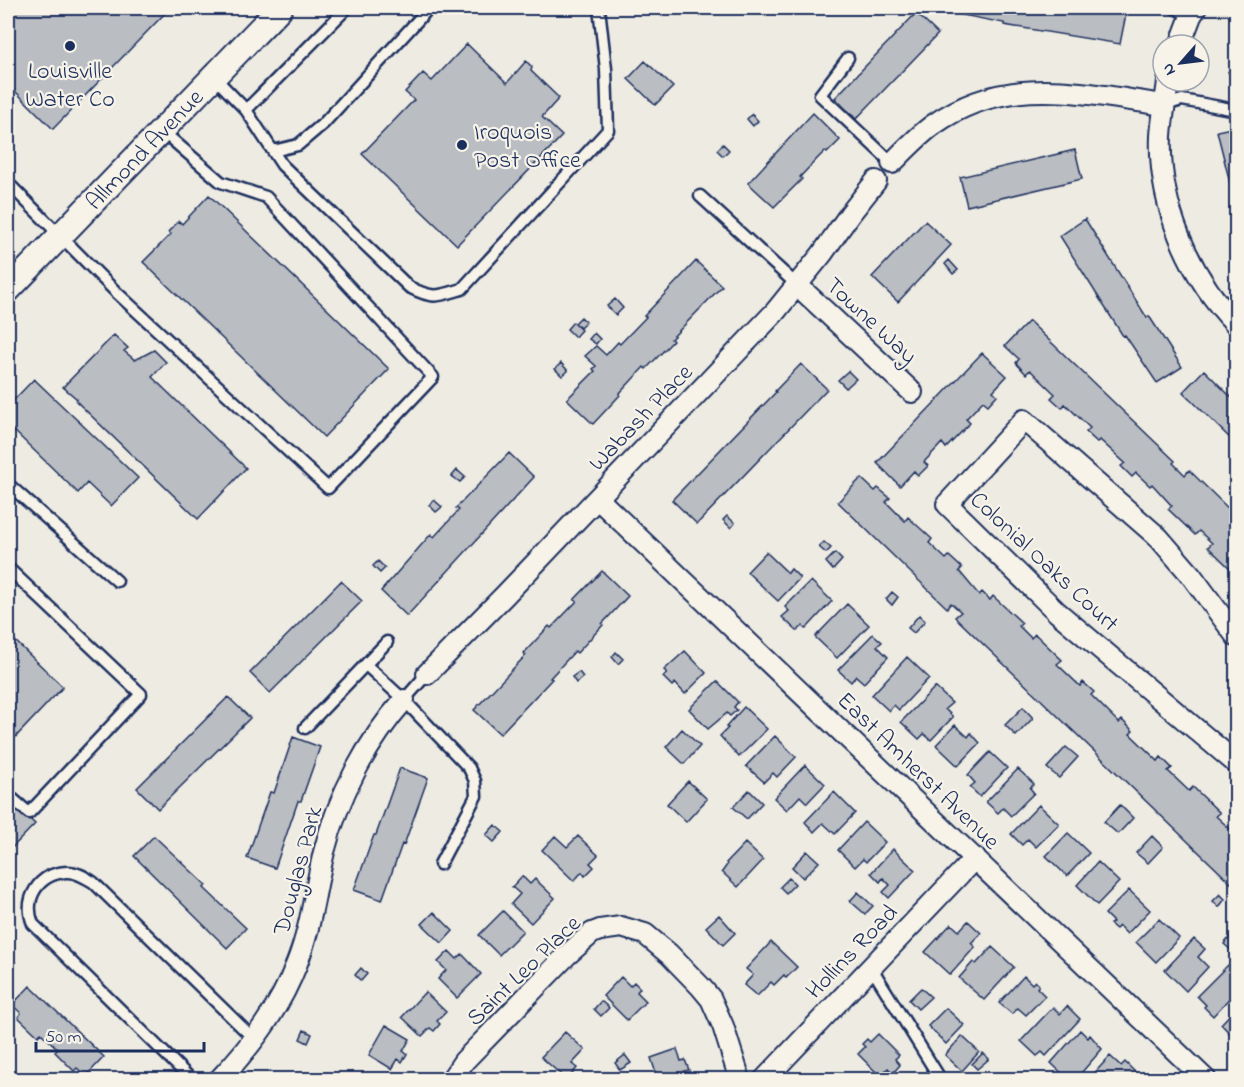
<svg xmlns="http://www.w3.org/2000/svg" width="1244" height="1087" viewBox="0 0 1244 1087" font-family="'Indie Flower',sans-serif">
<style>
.building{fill:#babdc2;stroke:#1b2f5e;stroke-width:1.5}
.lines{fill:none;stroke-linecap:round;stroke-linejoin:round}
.service-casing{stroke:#1b2f5e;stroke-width:15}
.minor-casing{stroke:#1b2f5e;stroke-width:24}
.tertiary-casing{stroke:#1b2f5e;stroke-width:28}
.service{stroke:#f7f3e8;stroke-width:10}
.minor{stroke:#f7f3e8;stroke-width:20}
.tertiary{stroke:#f7f3e8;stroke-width:24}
.poi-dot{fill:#1b2f5e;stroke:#f7f3e8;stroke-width:2}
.labels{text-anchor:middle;stroke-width:4.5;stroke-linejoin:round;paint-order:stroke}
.poi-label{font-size:24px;fill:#1b2f5e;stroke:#f7f3e8}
.street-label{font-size:24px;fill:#1b2f5e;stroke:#f7f3e8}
</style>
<rect width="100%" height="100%" fill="#eeebe2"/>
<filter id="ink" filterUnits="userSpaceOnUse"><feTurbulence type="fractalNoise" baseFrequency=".0167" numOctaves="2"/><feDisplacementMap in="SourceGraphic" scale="12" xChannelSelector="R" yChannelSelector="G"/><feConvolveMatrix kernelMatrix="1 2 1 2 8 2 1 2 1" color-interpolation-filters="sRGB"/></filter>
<g filter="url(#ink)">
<!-- building -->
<path class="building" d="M8 8H170L53 129 8 84Z
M948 8H1092L1126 14 1120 44 1004 25V23L947 12Z
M916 13 938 34 856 119 835 98Z
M467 44 507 83 526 61 532 67 531 71 559 98 542 117 562 136 457 245 362 154 414 100 405 92 423 73 432 81Z
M645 61 673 87 655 105 628 79Z
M1236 63V81L1228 72Z
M813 113 840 140 827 153 825 151 816 160 800 177 802 179 774 207 748 183Z
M752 114 758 121 753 126 747 119Z
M1236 127V207L1217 131Z
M723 144 729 150 723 156 717 150Z
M1075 150 1082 179 967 206 960 177Z
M209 195 389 369 324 437 143 262 171 234 168 232 179 221 182 224Z
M1085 219 1147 318 1149 316 1182 367 1157 383 1125 335 1123 336 1060 236Z
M925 221 951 245 898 302 872 277Z
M949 260 958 270 953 274 945 264Z
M696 261 722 286 671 339 673 341 646 369 644 367 619 394 620 395 593 424 567 399 595 371 593 369 596 366 585 356 596 346 606 355 618 342 620 344 646 317 644 316Z
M615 299 623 308 616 315 607 306Z
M581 317 586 322 580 328 575 323Z
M1029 321 1175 461 1173 463 1185 475 1189 470 1236 516 1235 573 1208 547 1212 543 1199 531 1195 535 1168 509 1172 506 1152 484 1150 486 1136 473 1132 477 1121 466 1125 463 1100 440 1097 442 1086 432 1090 428 1065 404 1062 408 1051 398 1055 394 1030 370 1026 374 1016 363 1019 359 1005 346Z
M573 322 581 330 575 337 567 329Z
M594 333 600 339 596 344 589 339Z
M114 335 128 348 124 351 135 360 154 350 166 362 152 377 246 468 198 519 76 401 77 399 63 387Z
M982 353 1007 376 993 391 997 395 988 405 983 401 966 419 970 423 946 448 942 443 924 462 928 466 918 476 914 471 900 486 877 463Z
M561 363 568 371 562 376 555 369Z
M801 364 827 389 697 524 672 500 776 392 775 391Z
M1204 370 1236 402V444L1183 392Z
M848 371 856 379 846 388 838 380Z
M34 379 138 478 111 506 87 483 78 493 8 425V406Z
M509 453 534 477 407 616 381 591 431 534 434 537 459 510 456 508Z
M457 470 465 477 460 482 452 476Z
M861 478 875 491 878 488 890 498 886 502 905 521 908 517 932 539 929 543 946 559 949 556 962 568 959 571 979 595 982 592 990 600 993 596 1022 623 1019 626 1031 638 1035 634 1062 660 1057 664 1080 686 1083 682 1094 692 1091 695 1119 723 1122 720 1133 731 1130 734 1158 761 1161 757 1172 768 1168 771 1189 791 1193 787 1220 813 1216 816 1230 829 1233 825 1236 829V888L955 617 961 612 951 603 947 608 838 502Z
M434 500 442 507 436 512 429 505Z
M727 516 735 523 731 528 723 520Z
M824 542 831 548 826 553 819 547Z
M766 552 788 573 791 569 800 578 778 601 747 572Z
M835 553 842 560 833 570 826 562Z
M378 561 385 568 380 573 373 566Z
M602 571 628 596 602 624 603 625 577 653 575 651 550 678 552 679 500 734 474 710 526 655 524 653 549 626 551 628 577 601 574 600Z
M341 581 362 601 270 693 250 673Z
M811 581 832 601 806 629 803 626 797 631 782 617 789 611 785 607Z
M892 592 898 597 892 605 886 599Z
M847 604 869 625 837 658 815 637Z
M919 615 925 621 914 633 908 628Z
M8 634 63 687 8 745Z
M873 634 882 642 877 646 888 657 864 683 856 676 851 682 838 670Z
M685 651 706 673 685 694 675 683 672 686 663 677 667 673 664 670Z
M616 652 623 659 618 664 612 657Z
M907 657 929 678 899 710 894 705 889 711 872 695Z
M579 672 583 677 576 683 572 677Z
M717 681 738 702 734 707 737 710 730 716 727 713 708 729 689 709Z
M935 687 952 703 945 709 953 717 931 740 924 734 919 739 901 722Z
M228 697 250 718 158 809 137 788Z
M744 707 767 729 739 757 720 736 728 728 726 727Z
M1023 707 1033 718 1016 736 1005 725Z
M955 725 968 737 971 733 980 743 958 766 936 745Z
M682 729 700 746 684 764 666 747Z
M775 736 796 757 777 777 773 773 764 782 746 766Z
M293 737 320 747 301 801H298L275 868 247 858 270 792 274 793Z
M1066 747 1078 757 1059 778 1047 768Z
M990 752 1007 768 980 797 970 787 975 783 968 775Z
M805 765 825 784 807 803 800 796 787 810 774 798Z
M400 768 428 778 404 845 402 844 382 900 354 890 374 835H376Z
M1018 769 1034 784 1030 788 1034 793 1011 816 1003 808 998 813 986 802Z
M688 781 707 799 686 822 667 804Z
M749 790 762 803 747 819 733 807Z
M834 792 855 813 835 834 823 823 814 832 805 822Z
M8 798 35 824 8 852Z
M1039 805 1059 824 1036 847 1028 839 1022 845 1011 834Z
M1120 805 1133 818 1118 834 1104 822Z
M864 822 885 842 866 862 863 859 855 867 838 850Z
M495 825 503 832 494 842 486 835Z
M1068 833 1089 853 1067 876 1046 856Z
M154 836 206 885 204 888 246 928 227 948 134 856Z
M555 836 567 847 578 836 598 855 590 863 594 867 585 876 582 872 574 881 542 850Z
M1152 836 1163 847 1148 863 1136 853Z
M745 843 763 860 738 887 722 872 727 865 726 863Z
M893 849 915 870 889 898 883 892 890 885 883 878 880 882 871 873Z
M807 851 819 862 803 878 792 867Z
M1098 862 1119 882 1097 905 1077 885Z
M522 876 530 884 535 879 555 898 531 923 511 904 520 894 512 887Z
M789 878 795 884 786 893 780 887Z
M1129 890 1150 910 1127 934 1119 926 1116 929 1110 924 1113 922 1105 914Z
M858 892 873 906 865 914 850 901Z
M1220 894 1225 899 1219 907 1213 901Z
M503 911 523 931 499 955 479 935Z
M434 912 453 931 442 943 422 924Z
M719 915 735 933 723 945 706 927Z
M1159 919 1179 938 1156 962 1136 942Z
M968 921 981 933 971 943 975 947 950 975 925 952 951 924 959 931Z
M1236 930V948L1233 952 1224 944Z
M1194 939 1205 949 1198 957 1208 967 1186 991 1165 970Z
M771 942 797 967 786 978 784 975 774 985 771 982 757 996 744 985 753 975 746 969Z
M992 947 1014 967 984 1000 959 978 973 962 976 964Z
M449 951 457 959 462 954 481 974 457 998 438 979 446 970 438 962Z
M8 955 15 962 8 971Z
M1228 965 1236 974V991L1213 1016 1204 1007 1206 1005 1197 996Z
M361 968 367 974 361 981 355 975Z
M1024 976 1032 984 1035 981 1039 985 1037 988 1045 996 1026 1015 1018 1008 1012 1014 999 1003Z
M621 977 630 986 634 982 640 988 637 992 646 1001 627 1020 603 996Z
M30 986 104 1057 86 1076 77 1068 74 1071 55 1052 58 1049 41 1033 38 1036 18 1017 21 1013 12 1005Z
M921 988 931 997 918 1009 909 1000Z
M425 992 446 1012 437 1021 440 1024 434 1031 430 1028 422 1036 402 1017Z
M601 1001 609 1008 601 1016 594 1009Z
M1067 1006 1080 1019 1046 1056 1042 1052 1037 1056 1021 1041 1053 1007 1060 1014Z
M946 1008 964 1025 946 1044 928 1026Z
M1236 1008V1040L1221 1024Z
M386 1025 410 1039 403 1051 407 1054 402 1062 398 1059 392 1069 369 1055Z
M304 1030 312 1034 308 1043 300 1039Z
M1080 1030 1088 1038 1090 1035 1102 1049 1075 1080H1069L1051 1063Z
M565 1032 585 1050 572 1064 577 1068 567 1080 541 1057Z
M878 1034 899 1055 895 1059 900 1065 893 1073 888 1068 880 1076 858 1054 865 1047 862 1044 867 1039 870 1042Z
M962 1036 979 1052 962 1071 945 1055Z
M677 1049 681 1061 685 1060 689 1070 684 1071 687 1080H658L651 1058Z
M983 1053 989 1059 977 1069 972 1064Z
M625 1055 631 1063 620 1070 615 1063Z
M1110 1056 1121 1066 1125 1062 1137 1074 1133 1080H1088Z"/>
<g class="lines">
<!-- service casing -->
<g class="service-casing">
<path id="service" d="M1175 8 1191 16
M848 58 820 95 892 163
M214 77 246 110 282 165 409 287C433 299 436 297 462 289L608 130 606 69 599 8
M1165 105 1182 100 1236 110
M246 110 347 8
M273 151 298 145 324 123 429 8
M8 183 116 292 328 488 433 377 266 197 221 182 161 130
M700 196 797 285
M8 484 117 581
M8 568 141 694 29 813 8 795
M366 665 404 700 469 768 475 781 476 796 440 864
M404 700 427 674
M305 728 387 642
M871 967 941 1080
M192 1080 33 924C23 899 38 874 66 872 75 871 85 877 93 882L254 1039"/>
</g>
<!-- minor casing -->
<g class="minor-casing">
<path id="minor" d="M1180 45 1191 16 1196 8
M1168 81C1166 99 1162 118 1161 136 1158 204 1189 276 1236 324
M892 163C905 150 918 136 933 125 1007 72 1083 94 1165 105
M797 285 912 392
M598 499 1206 1080
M1236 636 1191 575 1159 538 1024 420 947 504 1057 612 1236 763
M427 674 505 595 775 312 822 254 850 214 876 181
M219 1080C252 1045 280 1008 297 963 311 928 315 889 324 852 338 797 366 743 404 700
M451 1080 464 1061 567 955 592 933 600 930 621 927 645 934 669 954 701 987 711 999 723 1026 740 1080
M764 1080 975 858"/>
</g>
<!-- tertiary casing -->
<g class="tertiary-casing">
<path id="tertiary" d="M8 290 280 8"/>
</g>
<!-- service -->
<use href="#service" class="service"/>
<!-- minor -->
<use href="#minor" class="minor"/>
<!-- tertiary -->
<use href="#tertiary" class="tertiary"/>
</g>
</g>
<!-- markers -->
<g class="poi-dot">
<circle cx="70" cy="46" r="6"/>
<circle cx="462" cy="145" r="6"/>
</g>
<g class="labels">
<!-- poi labels -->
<g class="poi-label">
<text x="70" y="78">Louisville<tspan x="70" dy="28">Water Co</tspan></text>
<text x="474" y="139" text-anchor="start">Iroquois<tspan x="474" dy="28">Post Office</tspan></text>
</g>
<!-- street labels -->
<g class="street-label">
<text transform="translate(144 149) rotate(-46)" y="8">Allmond Avenue</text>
<text transform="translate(872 320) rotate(43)" y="8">Towne Way</text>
<text transform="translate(640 417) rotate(-46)" y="8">Wabash Place</text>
<text transform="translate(1045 561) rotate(43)" y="8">Colonial Oaks Court</text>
<text transform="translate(919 770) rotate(44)" y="8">East Amherst Avenue</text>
<text transform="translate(297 870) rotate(-75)" y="8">Douglas Park</text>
<text transform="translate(851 951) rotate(-46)" y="8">Hollins Road</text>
<text transform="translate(523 970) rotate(-44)" y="8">Saint Leo Place</text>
</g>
</g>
<!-- margin -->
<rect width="1244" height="1087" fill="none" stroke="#f7f3e8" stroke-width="30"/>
<rect x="15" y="15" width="1214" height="1057" fill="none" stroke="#1b2f5e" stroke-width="2" filter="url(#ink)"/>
<!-- north arrow -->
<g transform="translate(1181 63) rotate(242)"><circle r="28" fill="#f7f3e8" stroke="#9fa5b1" stroke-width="1.5"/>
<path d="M0-4.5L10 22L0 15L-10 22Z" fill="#1b2f5e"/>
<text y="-9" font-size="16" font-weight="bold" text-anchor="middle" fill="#1b2f5e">N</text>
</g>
<!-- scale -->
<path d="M36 1042v9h168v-9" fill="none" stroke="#1b2f5e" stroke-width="3"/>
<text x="45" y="1042" font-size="18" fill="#1b2f5e" stroke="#f7f3e8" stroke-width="4.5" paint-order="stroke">50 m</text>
</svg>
